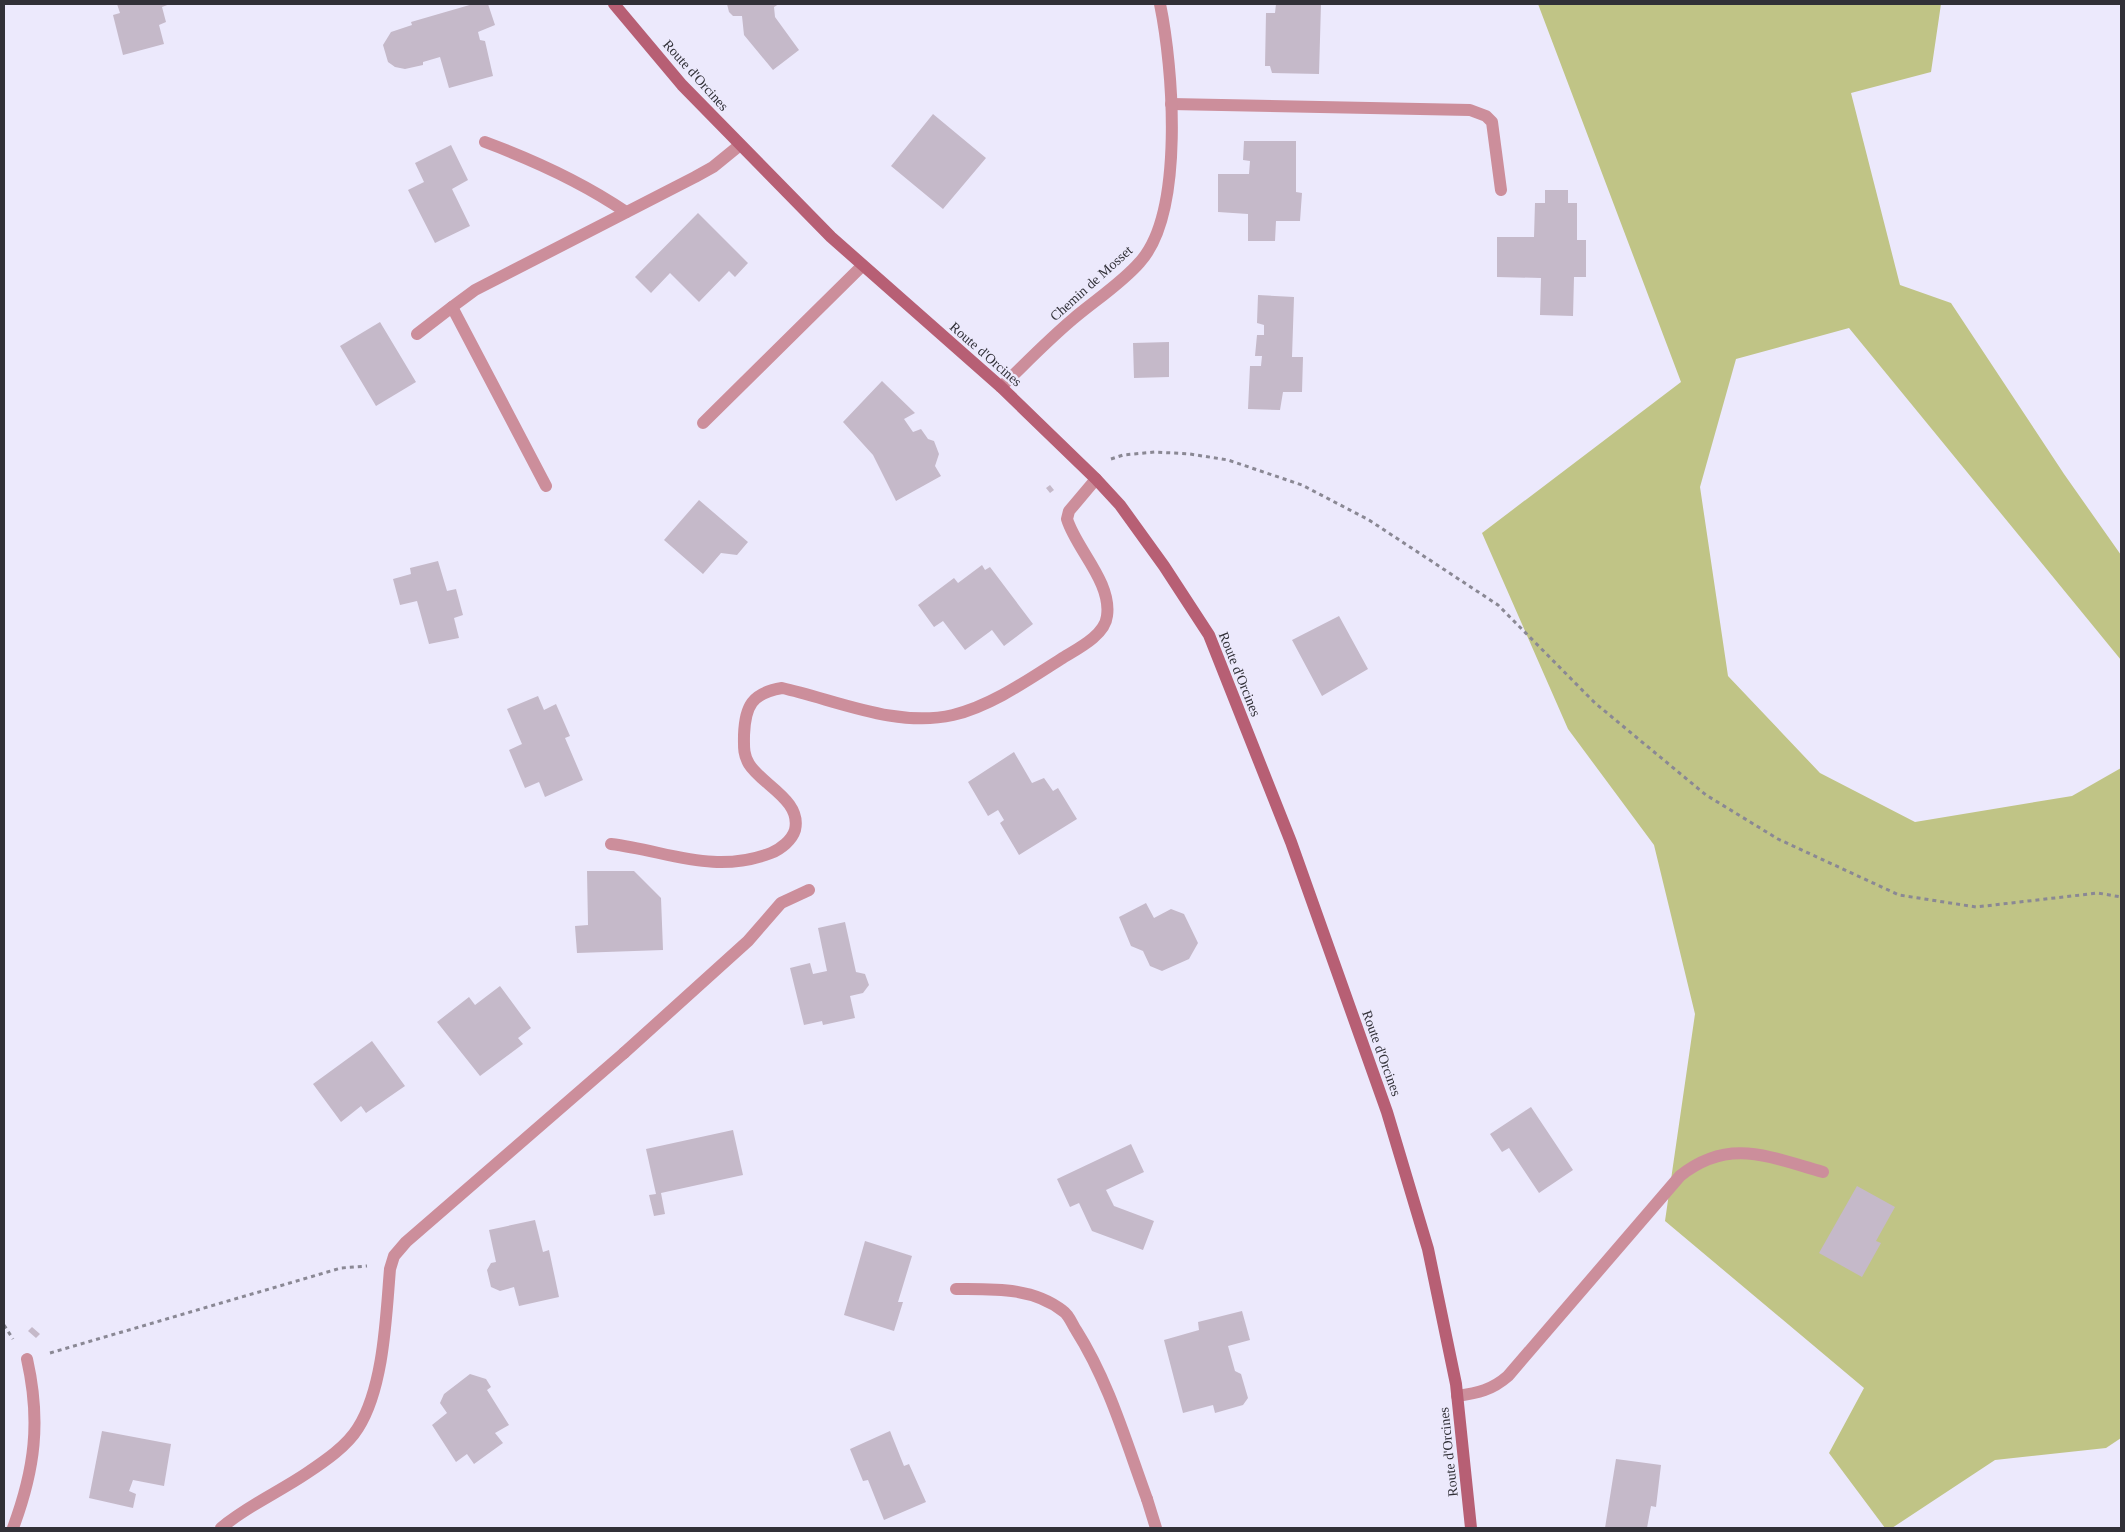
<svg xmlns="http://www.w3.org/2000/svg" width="2125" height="1532" viewBox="0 0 2125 1532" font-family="Georgia,serif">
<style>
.green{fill:#c0c486}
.building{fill:#c5b9c9}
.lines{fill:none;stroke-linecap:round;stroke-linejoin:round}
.path{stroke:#8a8894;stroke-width:3;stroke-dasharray:4 4;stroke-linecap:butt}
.lane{stroke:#cc8e9b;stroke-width:12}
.street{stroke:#cc8e9b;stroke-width:12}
.secondary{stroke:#b75f74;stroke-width:12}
.labels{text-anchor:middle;stroke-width:5;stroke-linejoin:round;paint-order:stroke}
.street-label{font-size:14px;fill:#313037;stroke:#ece9fc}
</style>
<rect width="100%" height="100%" fill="#ece9fc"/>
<!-- green -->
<path class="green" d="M1538 4H1941L1931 72 1851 93 1900 285 1951 303 2064 474 2121 555V660L1849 328 1736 359 1700 487 1728 676 1820 773 1915 822 2072 796 2121 768V1438L2106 1448 1995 1460 1892 1528H1885L1829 1453 1864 1388 1665 1221 1695 1014 1654 845 1568 729 1482 533 1681 382Z"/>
<!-- building -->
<path class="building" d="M117 4H170L162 7 166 22 159 25 164 44 123 55 113 15 120 13Z
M473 4H488L495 25 478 32 480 40 485 41 493 76 449 88 440 57 423 62V65L405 69 395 67 388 62 383 45 391 32 412 25 411 22Z
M727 4H779L774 7 775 17 799 50 773 70 744 35 742 16H733L729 12Z
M1276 4H1321L1319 74 1272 73 1270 66H1265L1266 13H1275Z
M933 114 986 158 943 209 891 166Z
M1244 141H1296V192L1302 193 1300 221H1276L1275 241H1248V214L1218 212V174H1249L1250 161 1243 160Z
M451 145 468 180 452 189 470 226 435 243 408 190 424 182 415 163Z
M1545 190H1568V203H1577V240H1586V277H1574L1573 316 1540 315 1541 278 1497 277V237H1534L1535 203H1545Z
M698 213 748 263 735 277 729 271 699 302 670 273 651 293 635 277Z
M1258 295 1294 297 1292 357H1303L1302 392H1283L1280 410 1248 409 1250 366H1261L1262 356H1255L1257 335H1264V325L1257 323Z
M380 322 416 382 376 406 340 346Z
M1169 342V377L1134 378 1133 343Z
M882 381 915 413 904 419 913 432 921 429 928 439 934 441 939 454 935 466 941 476 896 501 873 455 843 422Z
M1050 485 1054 490 1050 493 1046 488Z
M699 500 748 542 737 555 721 553 703 574 664 540Z
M438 561 447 591 456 589 463 615 454 618 459 638 429 644 417 601 400 605 393 579 411 574 410 568Z
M982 565 985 570 990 567 1033 624 1004 646 992 630 965 650 943 621 934 627 918 605 954 578 958 583Z
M1339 616 1368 669 1322 696 1292 640Z
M538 696 544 710 556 704 570 736 565 738 583 780 545 797 539 782 525 788 509 750 522 744 507 709Z
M1014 752 1032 783 1044 778 1053 791 1058 788 1077 819 1019 855 1000 823 1004 820 998 810 988 816 968 782Z
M587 871H634L661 898 663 950 577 953 575 926 588 925Z
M1146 903 1154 918 1171 909 1184 914 1198 943 1189 959 1162 971 1150 966 1143 951 1131 946 1119 917Z
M845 922 856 972 865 974 869 985 863 993 850 996 855 1018 823 1025 822 1021 804 1025 790 968 810 963 813 974 827 971 818 928Z
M500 986 531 1028 518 1038 523 1044 480 1076 437 1022 469 997 475 1005Z
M372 1041 405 1086 366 1113 361 1106 341 1122 313 1084Z
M1531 1107 1573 1170 1539 1193 1509 1148 1502 1152 1490 1134Z
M733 1130 743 1175 661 1193 665 1214 654 1216 649 1195 656 1194 646 1149Z
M1131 1144 1144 1172 1106 1190 1114 1206 1154 1221 1143 1250 1092 1231 1079 1203 1070 1207 1057 1179Z
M1857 1186 1895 1207 1876 1241 1881 1243 1862 1277 1819 1253Z
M535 1220 543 1252 549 1250 559 1297 519 1306 514 1287 500 1291 491 1287 487 1270 491 1263 496 1262 489 1230Z
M865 1241 912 1256 898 1302H903L894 1331 844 1315Z
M1242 1311 1250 1340 1228 1346 1235 1371 1241 1374 1248 1398 1243 1405 1215 1413 1213 1405 1183 1413 1164 1340 1199 1330 1198 1322Z
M32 1327 40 1334 36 1338 28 1331Z
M470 1374 486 1379 491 1387 487 1390 509 1425 495 1433 503 1443 474 1464 467 1454 456 1462 432 1425 447 1413 440 1403 444 1394Z
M102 1431 171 1444 164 1486 133 1480 129 1491 136 1494 133 1508 89 1498Z
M890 1431 904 1466 909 1464 926 1502 884 1520 868 1480 863 1481 850 1449Z
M1616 1459 1661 1465 1656 1507 1651 1506 1647 1528H1605Z"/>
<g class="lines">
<!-- path -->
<path class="path" d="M1111 459 1123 455 1155 452 1190 454 1228 460 1302 485 1369 520 1498 605 1595 703 1706 795 1778 839 1899 895 1976 907 2098 893 2121 897
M4 1325 13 1339
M50 1353 341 1268 367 1266"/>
<!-- lane -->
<path class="lane" d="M1171 104 1470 110 1486 116 1492 122 1501 190
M485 142C536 161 582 182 626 212
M417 334 452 307 546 486
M624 1053 748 941 781 903 809 890
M956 1289C993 1289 1033 1287 1063 1311 1069 1315 1072 1324 1076 1330 1109 1382 1126 1442 1147 1499
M1457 1396C1478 1393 1492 1390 1508 1376L1680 1176C1729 1137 1769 1157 1823 1172"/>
<!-- street -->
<path class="street" d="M452 307 475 290 695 177 713 167 740 145
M1001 387C1025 364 1048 340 1073 319 1094 301 1122 283 1140 262 1185 212 1173 67 1160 4
M703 423 862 266
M611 844C668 851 713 875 771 853 781 849 792 840 795 830 802 800 762 785 749 764 743 754 744 746 744 735 745 706 752 693 782 688 836 700 896 728 953 715 991 706 1028 680 1061 659 1075 650 1105 636 1107 616 1112 582 1076 549 1067 519L1069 511 1096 479
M1147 1499 1156 1528
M13 1528C35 1469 41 1421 27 1359
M221 1528C247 1506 279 1492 307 1473 325 1461 347 1446 358 1428 384 1387 386 1316 390 1269L394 1256 406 1242 624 1053"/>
<!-- secondary -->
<path class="secondary" d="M614 4 682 85 831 237 1001 387 1096 479 1120 505 1164 566 1209 635 1291 842 1387 1112 1428 1249 1456 1384 1471 1528"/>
</g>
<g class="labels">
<!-- street labels -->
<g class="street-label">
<text transform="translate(696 75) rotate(48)" y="5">Route d'Orcines</text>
<text transform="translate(1091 283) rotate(-42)" y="5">Chemin de Mosset</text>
<text transform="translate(986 354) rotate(41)" y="5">Route d'Orcines</text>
<text transform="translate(1240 674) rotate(68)" y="5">Route d'Orcines</text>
<text transform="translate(1382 1053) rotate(70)" y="5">Route d'Orcines</text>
<text transform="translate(1448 1452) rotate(-96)" y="5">Route d'Orcines</text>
</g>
</g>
<!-- border -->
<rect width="2125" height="1532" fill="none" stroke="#313037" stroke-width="10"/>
</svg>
